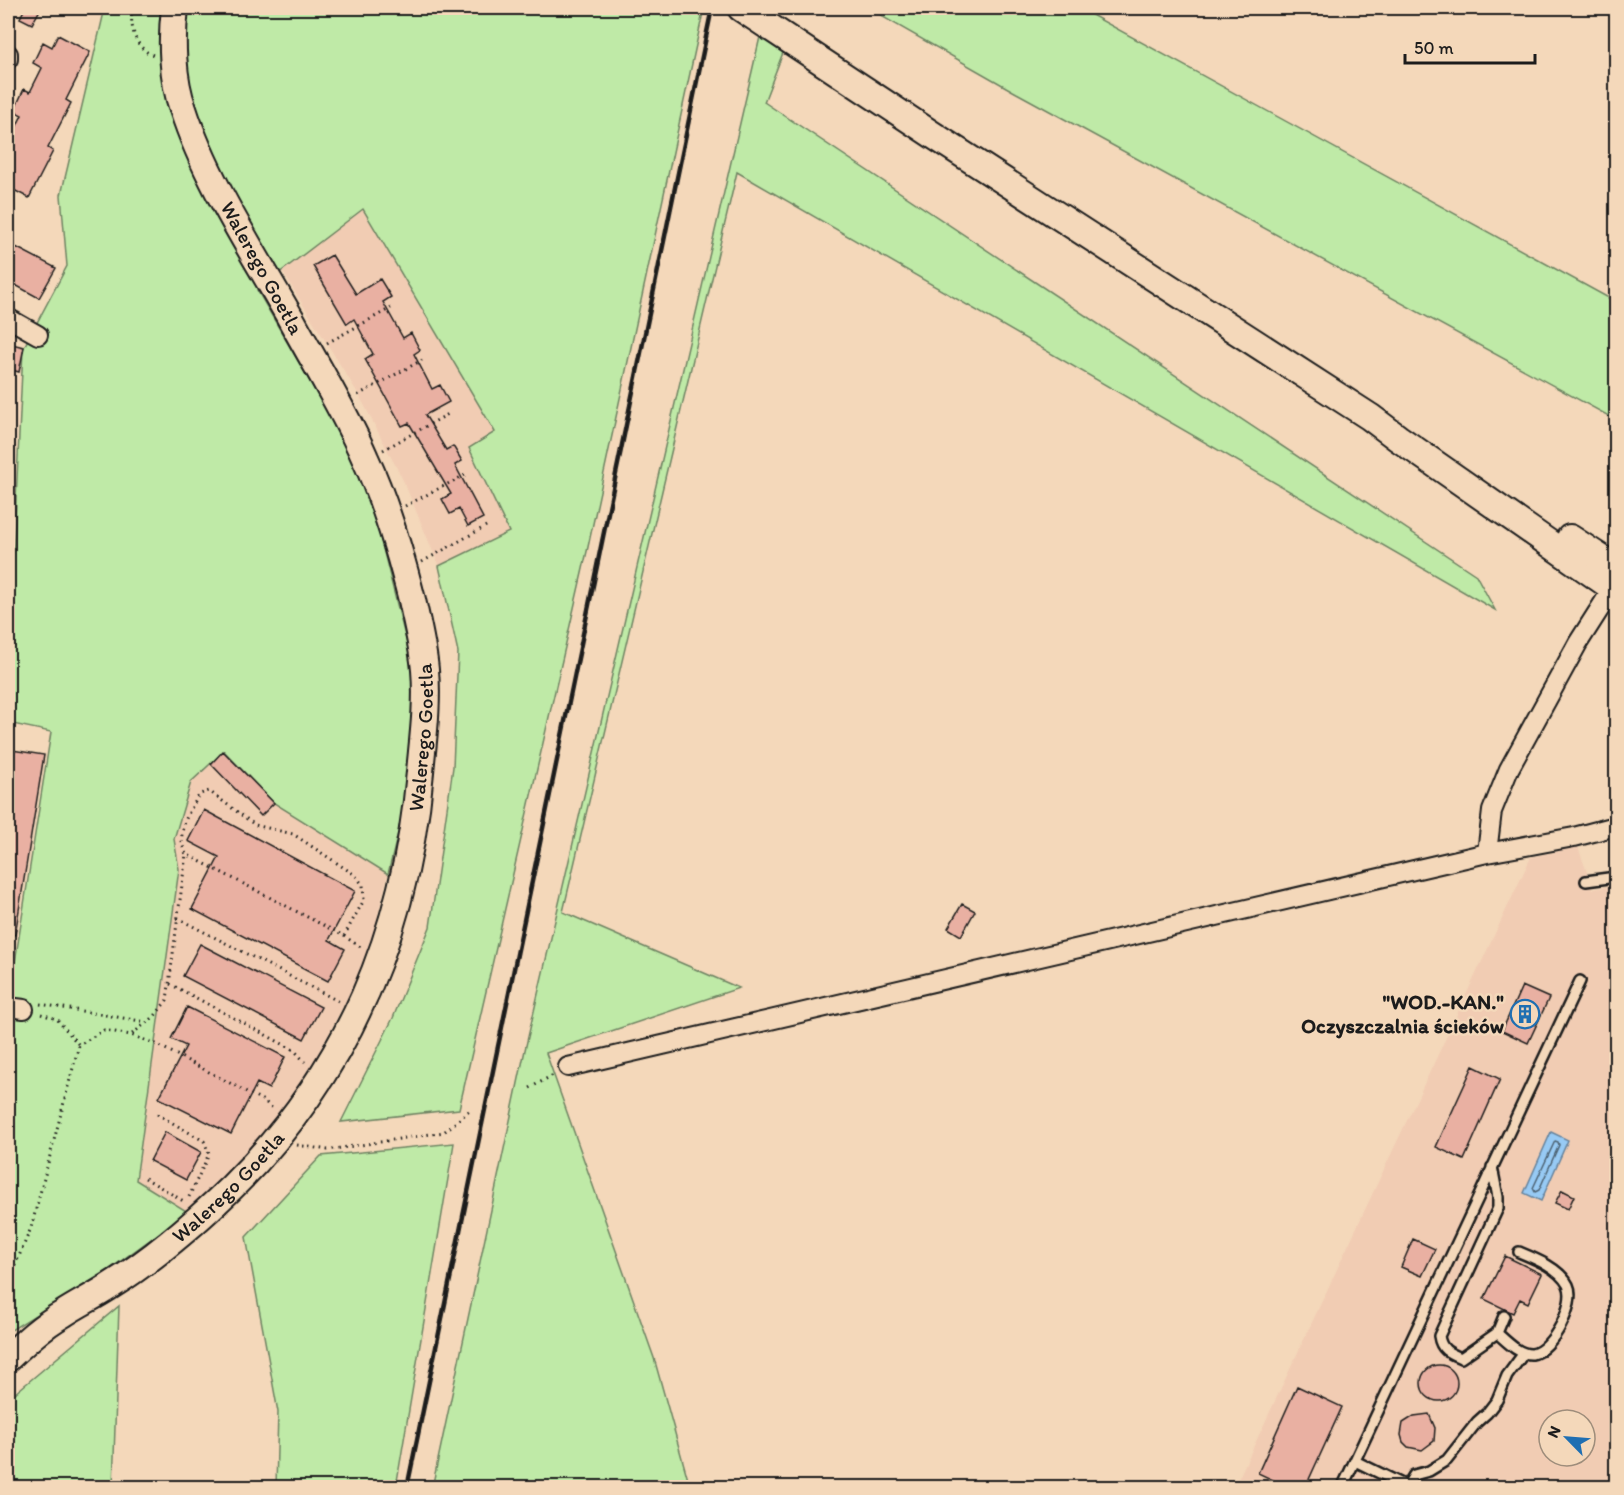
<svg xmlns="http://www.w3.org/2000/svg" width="1624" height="1495" viewBox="0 0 1624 1495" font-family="Itim,sans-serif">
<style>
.built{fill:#f1ccb3;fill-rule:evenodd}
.green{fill:#bfeaa7;stroke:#6e8362;stroke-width:1.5}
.water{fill:#97caf4;stroke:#66849e;stroke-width:1.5}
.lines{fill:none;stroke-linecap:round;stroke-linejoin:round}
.shore{stroke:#4d6272;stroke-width:1.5}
.building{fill:#e9b0a2;stroke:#1c1c1c;stroke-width:1.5}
.lane-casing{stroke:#1c1c1c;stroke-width:14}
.street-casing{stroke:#1c1c1c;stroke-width:22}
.secondary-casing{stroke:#1c1c1c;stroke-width:30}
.path{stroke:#1c1c1c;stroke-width:3;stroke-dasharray:1.5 4.5;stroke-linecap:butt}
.lane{stroke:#f4d8ba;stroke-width:9}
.street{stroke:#f4d8ba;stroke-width:18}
.secondary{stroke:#f4d8ba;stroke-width:26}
.rail{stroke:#1c1c1c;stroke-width:4.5}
.labels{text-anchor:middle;stroke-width:5;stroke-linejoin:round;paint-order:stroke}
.street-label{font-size:21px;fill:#1c1c1c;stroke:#f4d8ba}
.poi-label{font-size:21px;font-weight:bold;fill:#1c1c1c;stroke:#f4d8ba;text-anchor:end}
</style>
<rect width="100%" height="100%" fill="#f4d8ba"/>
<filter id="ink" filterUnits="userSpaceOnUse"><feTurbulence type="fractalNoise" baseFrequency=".0167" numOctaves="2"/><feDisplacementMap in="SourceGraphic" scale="12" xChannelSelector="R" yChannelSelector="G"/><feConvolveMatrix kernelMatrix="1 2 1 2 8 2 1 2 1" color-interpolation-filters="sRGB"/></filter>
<g filter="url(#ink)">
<!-- built -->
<path class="built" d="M363 208 495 433 470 449 509 532 439 566 404 482 359 395 282 271Z
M223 751 274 803 388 874 371 944 347 999 311 1068 260 1139 188 1212 136 1180 179 869 174 839 191 782Z
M1578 847 1593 889 1616 885V1487L1234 1488 1531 857ZM1549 1420H1585V1456H1549Z"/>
<!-- green -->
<path class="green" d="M105 8H704L588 547 459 1109 341 1122 393 1018 430 927 453 767 458 652 439 566 509 532 469 448 495 432 363 209 257 290 365 477 415 676 406 800 388 874 274 803 224 751 191 782 174 839 179 869 136 1180 188 1212 107 1271 8 1332V1007L51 732 8 723V587L14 543 23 349 67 266 61 195Z
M873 8H1079L1616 302V420L1013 91 883 17Z
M760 37 784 50 764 102 1476 575 1495 610 737 172 563 912 739 988 546 1053 654 1358 690 1487 432 1488 525 1050Z
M454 1143 396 1487H276L278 1412 246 1237 321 1156Z
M119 1306 113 1487H8V1399Z"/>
<!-- water -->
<path class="water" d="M1551 1132 1568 1140 1541 1201 1524 1193Z"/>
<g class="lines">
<!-- shore -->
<path class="shore" d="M1555 1141 1558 1142 1559 1145 1539 1190 1535 1192 1533 1188Z"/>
</g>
<!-- building -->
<path class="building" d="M25 8H41L32 24 20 18Z
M58 35 90 52 66 100 71 103 48 148 53 151 29 198 8 187V144L22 115 14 111 24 89 30 92 42 68 33 63 43 42 52 47Z
M8 243 56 268 39 298 8 281Z
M332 255 356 294 380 279 391 297 383 302 403 338 411 333 420 350 414 354 432 389 440 385 449 402 425 415 446 450 453 446 462 461 455 465 483 518 468 526 459 509 450 514 442 499 451 494 409 423 402 426 365 359 373 354 354 319 347 324 313 266Z
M8 343 24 347 19 372 8 369Z
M12 750 44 755 15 935 8 934V776Z
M223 751 274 803 261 816 211 764Z
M204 810 355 891 329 940 345 949 328 981 192 909 219 857 188 841Z
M962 904 975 911 961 936 948 928Z
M200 944 321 1007 304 1039 183 976Z
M1522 986 1549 998 1528 1043 1502 1031Z
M187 1007 285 1057 269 1089 257 1083 231 1134 159 1098 186 1046 171 1039Z
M1473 1066 1500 1079 1464 1160 1436 1147Z
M165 1132 201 1152 186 1180 150 1161Z
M1562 1190 1574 1196 1568 1209 1555 1203Z
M1413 1239 1435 1249 1422 1276 1401 1267Z
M1505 1256 1542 1274 1528 1303 1520 1299 1513 1313 1484 1299Z
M1421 1383a18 18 0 1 1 36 0a18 18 0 1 1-36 0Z
M1297 1386 1342 1407 1305 1488H1290L1258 1473Z
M1429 1414 1435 1428 1434 1441 1422 1450 1408 1447 1403 1442 1401 1435 1403 1423 1414 1416Z"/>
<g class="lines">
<!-- lane casing -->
<g class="lane-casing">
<path id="lane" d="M1586 881 1616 877
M1492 1167 1498 1197V1208L1439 1336C1441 1350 1449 1353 1461 1358L1497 1333
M1504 1316 1497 1333C1506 1341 1519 1355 1532 1354 1552 1351 1577 1303 1568 1285 1559 1268 1536 1259 1519 1252
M1355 1461 1406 1486
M1342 1488 1580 981
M1406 1488 1414 1475 1429 1471 1447 1460 1477 1422 1487 1413 1497 1400 1507 1376 1524 1353"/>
</g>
<!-- street casing -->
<g class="street-casing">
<path id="street" d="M8 54V59
M8 318 38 335
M1487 853 1492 811 1509 769 1578 643 1613 588
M8 1007 24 1009
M568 1067 1487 853 1574 837 1616 826"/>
</g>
<!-- secondary casing -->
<g class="secondary-casing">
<g id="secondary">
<path d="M741 8 933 135 1370 417 1398 438 1616 590"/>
<path d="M1570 538 1616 568"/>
<path id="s1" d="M8 1358C25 1342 42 1326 63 1314 78 1304 95 1296 110 1286 155 1258 195 1223 232 1187 348 1072 406 933 420 772 423 739 428 704 425 670 423 647 417 623 412 600 400 552 386 503 365 458 344 410 316 365 291 319 254 253 206 181 183 109 172 78 171 40 175 8"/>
</g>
</g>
<!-- path -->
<path class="path" d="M132 8C130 26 134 48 153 55
M327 343 391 308
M358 395 422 360
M383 450 450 413
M405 506 465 475
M422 562 488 525
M177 918 338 1001
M344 936 364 900 363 885 355 875 293 834 255 825 209 791 200 794C188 813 175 832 186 854L344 936 362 948
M170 984 294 1050 305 1062
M40 1004 146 1022
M41 1014 57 1019 79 1045
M132 1034 154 1017 167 1000 186 854
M530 1088 553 1075
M157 1114 204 1141 209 1154 188 1199
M297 1145 328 1150 444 1132 469 1111
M145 1178 185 1202
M8 1282 31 1228 79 1045 104 1030 131 1035 156 1044 264 1101 272 1108"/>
<!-- lane -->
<use href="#lane" class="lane"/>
<!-- street -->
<use href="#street" class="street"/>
<!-- secondary -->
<use href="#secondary" class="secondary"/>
<!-- rail -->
<path class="rail" d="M407 1488 712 8"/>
</g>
</g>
<!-- icons -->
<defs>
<g id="building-ring" transform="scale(1.5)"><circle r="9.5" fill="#f4d8ba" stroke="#1f6fb2" stroke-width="1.5"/><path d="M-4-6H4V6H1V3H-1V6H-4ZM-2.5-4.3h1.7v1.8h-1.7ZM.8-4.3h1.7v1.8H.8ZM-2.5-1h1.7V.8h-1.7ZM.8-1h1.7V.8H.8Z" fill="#1f6fb2"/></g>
</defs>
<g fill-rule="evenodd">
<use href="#building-ring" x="1525" y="1014"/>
</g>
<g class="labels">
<!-- street labels -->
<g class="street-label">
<text transform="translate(262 268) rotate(61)" y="7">Walerego Goetla</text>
<text dy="7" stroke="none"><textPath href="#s1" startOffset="783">Walerego Goetla</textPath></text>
<text dy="7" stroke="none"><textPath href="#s1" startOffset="280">Walerego Goetla</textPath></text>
</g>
<!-- poi labels -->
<g class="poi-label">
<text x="1504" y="1009">"WOD.-KAN."<tspan x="1504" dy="24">Oczyszczalnia ścieków</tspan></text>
</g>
</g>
<!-- margin -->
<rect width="1624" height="1495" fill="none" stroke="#f4d8ba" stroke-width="30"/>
<rect x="15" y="15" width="1594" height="1465" fill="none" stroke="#1c1c1c" stroke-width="2" filter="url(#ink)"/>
<!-- north arrow -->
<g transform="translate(1567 1438) rotate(295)"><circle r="28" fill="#f4d8ba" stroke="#9e8d7b" stroke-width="1.5"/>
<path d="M0-4.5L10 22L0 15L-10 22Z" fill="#1f6fb2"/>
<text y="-9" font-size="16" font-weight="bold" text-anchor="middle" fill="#1c1c1c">N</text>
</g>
<!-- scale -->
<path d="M1405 54v9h130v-9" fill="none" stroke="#1c1c1c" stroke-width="3"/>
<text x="1414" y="54" font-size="18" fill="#1c1c1c" stroke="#f4d8ba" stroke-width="4.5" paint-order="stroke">50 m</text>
</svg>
